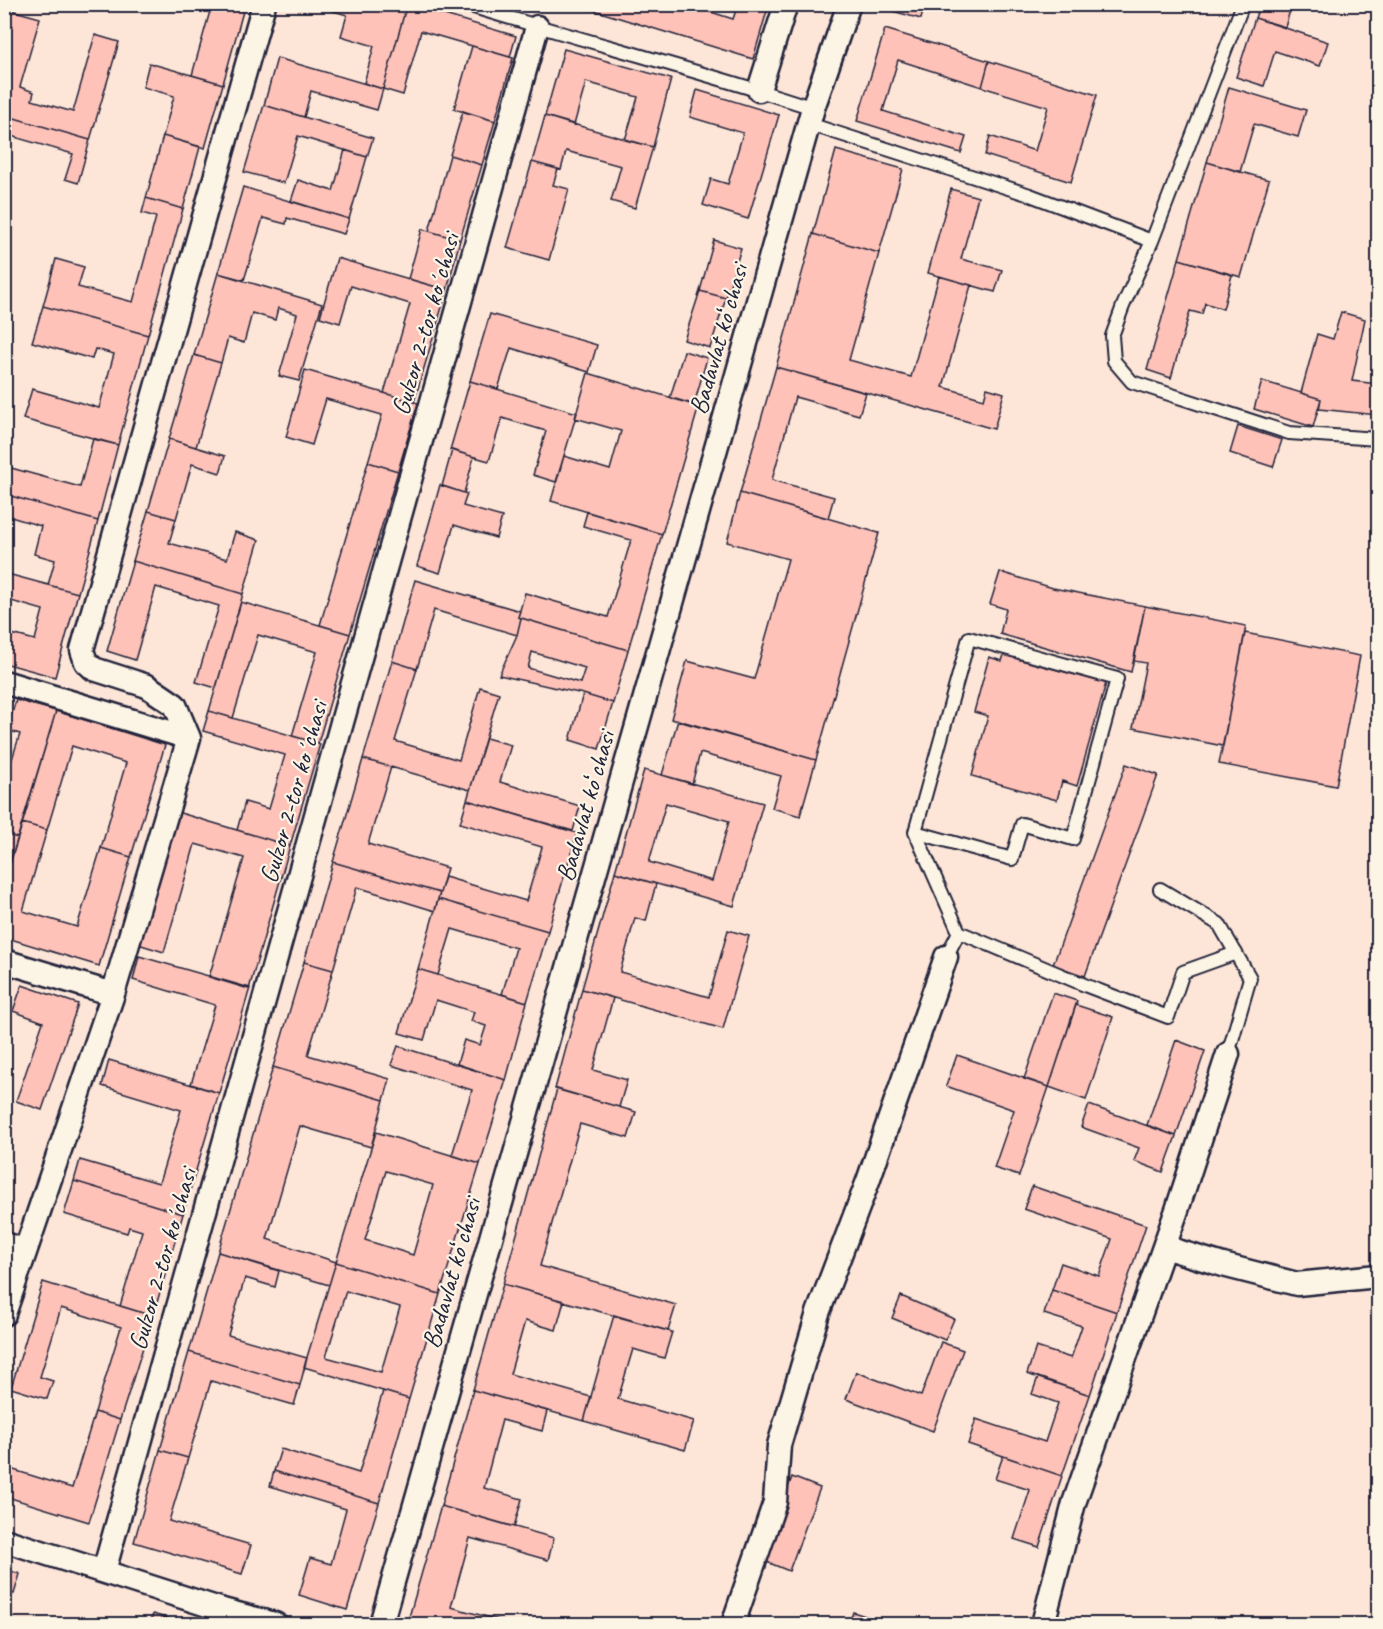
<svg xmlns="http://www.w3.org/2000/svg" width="1383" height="1629" viewBox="0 0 1383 1629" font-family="Caveat,sans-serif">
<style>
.building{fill:#fec2b8;stroke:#22223b;stroke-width:1.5;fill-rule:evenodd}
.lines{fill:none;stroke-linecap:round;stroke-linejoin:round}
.service-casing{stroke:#22223b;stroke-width:16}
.minor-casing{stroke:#22223b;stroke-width:27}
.service{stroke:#fcf5e5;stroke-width:12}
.minor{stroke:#fcf5e5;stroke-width:22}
.labels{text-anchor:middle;stroke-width:4.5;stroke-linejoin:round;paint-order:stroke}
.street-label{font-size:26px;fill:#22223b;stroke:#fcf5e5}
</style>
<rect width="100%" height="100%" fill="#fde6d8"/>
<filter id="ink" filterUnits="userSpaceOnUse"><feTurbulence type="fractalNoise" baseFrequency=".0167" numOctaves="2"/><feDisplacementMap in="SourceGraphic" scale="12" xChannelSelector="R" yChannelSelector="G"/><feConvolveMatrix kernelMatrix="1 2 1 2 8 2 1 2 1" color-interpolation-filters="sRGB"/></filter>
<g filter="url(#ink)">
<!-- building -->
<path class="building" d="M212 4H245L223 84 192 75Z
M310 4H407L383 89 364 83 374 46 341 36 347 15Z
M407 4 516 36 510 57 421 31 403 95 383 89Z
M574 4H686L733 19 738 4H769L753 59Z
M890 4H925L921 19 889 10Z
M1260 4H1292L1285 27 1255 18Z
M11 10 40 18 20 87 34 92 32 100 73 112 95 35 119 42 90 140 4 115V34Z
M1255 18 1328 42 1320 66 1275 51 1264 86 1236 77Z
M885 29 989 61 982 87 898 60 883 111 966 137 961 153 857 121Z
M472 46 513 58 495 121 454 109Z
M564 49 671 79 653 147 625 140 638 97 586 82 574 125 545 116Z
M277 58 383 89 377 110 311 91 304 117 264 105Z
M989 61 1097 95 1071 182 985 155 990 136 1035 151 1048 107 982 87Z
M149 63 223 84 205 148 163 136 174 96 143 87Z
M1229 87 1306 110 1298 137 1254 124 1240 172 1207 162Z
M697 90 779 115 748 219 703 205 711 179 728 184 743 133 690 117Z
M264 105 373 138 367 157 298 136 284 183 244 172Z
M463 111 495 121 482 165 450 155Z
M4 115 90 140 78 183 65 179 73 154 4 134Z
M545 116 653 147 635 208 611 201 621 166 566 151 561 170 532 162Z
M163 136 200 147 183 209 146 198Z
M345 150 367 157 349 219 291 201 298 180 333 191Z
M836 150 903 169 879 253 813 234Z
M450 155 482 165 460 240 429 231Z
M532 162 558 169 553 185 569 189 549 260 507 248Z
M1207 162 1269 180 1241 277 1179 259Z
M243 187 349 219 344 234 287 218 286 224 263 218 244 280 218 273Z
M951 189 978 197 961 259 1002 270 995 292 928 273Z
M146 198 183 209 148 335 43 306 56 259 84 267 78 287 133 302 156 217 142 213Z
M422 229 460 240 447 290 408 279Z
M813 234 879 253 849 360 911 377 939 276 971 285 943 387 984 399 987 388 1004 393 994 429 776 367Z
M714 240 741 248 726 298 700 291Z
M337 258 447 290 414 402 384 393 410 304 351 286 340 323 320 317Z
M1179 259 1232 275 1223 309 1205 303 1202 314 1190 311 1171 378 1147 370Z
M218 273 322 304 299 381 279 376 297 314 278 308 275 320 252 313 244 343 228 338 221 363 194 355Z
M700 291 726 298 710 348 684 340Z
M43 306 148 335 118 445 23 419 32 389 99 408 114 354 95 349 92 359 32 342Z
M1341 312 1365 319 1352 381 1378 384V415L1319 409 1321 399 1301 393 1317 334 1333 339Z
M490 314 597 345 589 372 511 348 498 389 470 381Z
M684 351 707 358 694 405 670 398Z
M194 355 221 363 196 447 169 439Z
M776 367 866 393 859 415 795 397 772 480 834 497 828 518 740 493Z
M305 370 418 403 398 471 368 462 382 415 326 399 312 445 286 437Z
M588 373 699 406 662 534 551 501 564 456 610 470 621 431 575 418Z
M470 381 577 413 556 482 533 475 546 431 502 418 489 461 450 450Z
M1262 381 1321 399 1313 427 1254 409Z
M1238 426 1282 440 1273 467 1230 453Z
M93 439 118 445 98 521 4 494V466L80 487Z
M169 439 225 456 220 473 192 464 176 519 148 511Z
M452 450 474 457 464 493 442 486Z
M368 462 398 471 350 634 320 625Z
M440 485 467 494 463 506 502 517 496 538 454 525 440 573 417 566Z
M740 493 879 533 816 760 671 719 687 661 754 679 788 559 727 542Z
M4 494 98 521 78 593 48 585 55 560 34 554 41 526 4 515Z
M148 511 176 519 169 543 227 559 235 532 259 540 243 594 133 561Z
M587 512 662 534 628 650 518 617 525 593 608 617 631 540 583 526Z
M133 561 243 594 216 688 196 682 219 606 156 587 135 660 107 651Z
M1000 572 1053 588 1145 606 1131 672 1000 634 1006 609 990 604Z
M4 573 78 593 55 677 4 663V632L35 640 43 610 4 599Z
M415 580 520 611 518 617 521 618 517 635 434 610 417 669 392 661Z
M241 602 350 634 318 743 292 736 317 652 258 635 233 718 209 711Z
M1145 606 1246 626 1223 746 1133 728 1146 663 1134 661Z
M521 618 628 650 613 703 583 694 499 675 517 635ZM532 652 585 668 580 683 528 668Z
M1245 633 1360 656 1336 786 1219 764Z
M1004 655 1106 683 1077 786 1062 781 1057 800 972 776 988 716 974 712 989 657 1002 661Z
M392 661 417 669 395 741 459 760 480 687 499 693 470 790 363 759Z
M583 694 613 703 599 749 570 740Z
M16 700 56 711 18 838 4 834V784L20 734 7 730Z
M56 711 165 745 131 857 101 848 126 763 72 746 47 830 22 823Z
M209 711 320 744 290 846 237 830 245 802 269 809 285 755 203 731Z
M678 720 816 760 800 816 772 808 781 776 700 753 692 784 662 775Z
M486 738 511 745 500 782 580 806 573 831 467 800Z
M363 759 391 767 368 844 447 868 440 893 333 862Z
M1126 764 1158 775 1085 976 1053 965Z
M644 770 763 803 734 906 615 872ZM666 803 729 821 712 881 649 862Z
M467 800 577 833 548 931 438 899 445 877 526 901 542 847 460 823Z
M177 812 290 846 249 989 209 977 244 858 195 844 164 952 138 944Z
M22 823 47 830 23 911 77 927 101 848 131 857 99 966 4 937V883Z
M4 834 18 838 4 883Z
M333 862 440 893 435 911 357 887 333 970 304 962Z
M615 872 656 884 646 921 635 918 620 972 709 997 728 930 749 936 723 1029 582 989Z
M438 899 548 931 527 1002 502 994 516 948 452 929 438 975 418 969Z
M139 956 250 988 219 1093 191 1084 215 1005 133 980Z
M304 962 333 970 308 1055 390 1079 384 1100 273 1067Z
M418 969 527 1002 506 1080 457 1064 464 1040 480 1045 486 1026 471 1021 474 1012 436 1000 424 1040 399 1033Z
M22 985 78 1004 42 1110 16 1101 43 1022 13 1011Z
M582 989 613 998 593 1070 627 1080 619 1107 555 1089Z
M1053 993 1077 1001 1049 1087 1024 1079Z
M1076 1005 1113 1017 1086 1100 1049 1087Z
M1176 1040 1205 1051 1176 1136 1147 1125Z
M398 1046 506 1080 480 1164 452 1155 472 1090 391 1065Z
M957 1055 1049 1087 1019 1176 994 1168 1014 1110 946 1086Z
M109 1060 219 1093 183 1214 74 1181 80 1160 159 1183 181 1110 102 1086Z
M273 1067 384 1100 371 1147 300 1126 267 1239 336 1262 329 1285 218 1252Z
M557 1089 636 1112 628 1138 580 1124 540 1266 676 1305 668 1331 503 1284Z
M1089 1105 1176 1136 1163 1172 1134 1161 1139 1148 1081 1127Z
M376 1132 480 1164 440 1294 336 1262ZM386 1171 433 1185 413 1255 365 1240Z
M74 1181 183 1214 153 1316 120 1306 142 1231 129 1227 127 1233 64 1214Z
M1032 1186 1146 1225 1117 1312 1052 1290 1061 1263 1099 1276 1112 1239 1024 1209Z
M218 1252 279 1271 275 1287 245 1278 228 1335 307 1358 300 1385 189 1352Z
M336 1262 440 1294 409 1399 304 1367ZM346 1291 400 1307 381 1372 326 1357Z
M43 1282 153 1316 120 1420 95 1412 121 1327 61 1308 40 1377 53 1381 47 1399 11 1388Z
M503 1284 564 1301 556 1330 525 1321 510 1374 591 1397 584 1421 473 1390Z
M1052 1290 1117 1312 1090 1395 1027 1374 1036 1347 1071 1358 1082 1326 1044 1314Z
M901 1296 954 1319 945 1340 892 1318Z
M614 1315 672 1332 664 1358 633 1349 618 1399 694 1421 685 1450 584 1421Z
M941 1342 963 1350 933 1431 846 1399 856 1372 921 1396Z
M189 1352 300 1385 294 1405 211 1381 188 1458 160 1450Z
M1038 1377 1090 1395 1062 1476 968 1444 976 1419 1045 1442 1058 1403 1032 1394Z
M473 1390 547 1411 542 1431 502 1420 484 1488 522 1499 514 1527 441 1506Z
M383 1391 409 1399 379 1503 274 1471 281 1449 359 1473Z
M95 1412 120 1420 89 1522 4 1496V1467L72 1488Z
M160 1450 188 1458 169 1521 251 1545 242 1574 134 1542Z
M1003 1456 1062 1476 1039 1547 1014 1539 1030 1490 995 1479Z
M274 1471 379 1503 347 1610 299 1595 310 1558 331 1564 346 1509 270 1486Z
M792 1477 820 1488 789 1571 762 1560Z
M441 1506 554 1538 548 1560 470 1538 451 1607 513 1624H407Z
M4 1569 20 1574 14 1594 4 1591Z
M853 1612 890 1624H849Z
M153 1614 185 1624H150Z"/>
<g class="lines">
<!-- service casing -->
<g class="service-casing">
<path id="service" d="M464 4C580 40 698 70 813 108
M809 124 1030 195 1152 241 1123 306 1112 336 1114 361 1132 382 1289 433 1378 439
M1152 241 1243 4
M915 832 1012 859 1022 824 1073 839 1117 679 969 638 915 832 959 932
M1160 889 1219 924 1250 978 1228 1054
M946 957 959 932 1087 986 1168 1017 1183 972 1236 953"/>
</g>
<!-- minor casing -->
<g class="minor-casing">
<path id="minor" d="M759 90 786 4
M4 682 189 738
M4 961 113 994
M4 1244 25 1250
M1164 1247 1223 1265 1297 1284 1378 1276
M4 1314 113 994 189 738 175 705 147 686 94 669 86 662 82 650 264 4
M4 1540 223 1610 275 1624
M104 1571 537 27
M381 1624 813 108 849 4
M733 1624 775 1502 779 1445 818 1313 868 1181 946 957
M1043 1624 1074 1503 1177 1210 1228 1054"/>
</g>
<!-- service -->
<use href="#service" class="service"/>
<!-- minor -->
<use href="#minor" class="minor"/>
</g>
</g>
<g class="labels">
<!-- street labels -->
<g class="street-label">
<text transform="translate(425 324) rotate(-74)" y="9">Gulzor 2-tor koʼchasi</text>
<text transform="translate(718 339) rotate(-74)" y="9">Badavlat koʻchasi</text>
<text transform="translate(293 792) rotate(-74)" y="9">Gulzor 2-tor koʼchasi</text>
<text transform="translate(585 806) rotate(-74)" y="9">Badavlat koʻchasi</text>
<text transform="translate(162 1259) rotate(-74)" y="9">Gulzor 2-tor koʼchasi</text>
<text transform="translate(451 1273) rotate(-74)" y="9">Badavlat koʻchasi</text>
</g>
</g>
<!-- margin -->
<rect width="1383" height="1629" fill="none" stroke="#fcf5e5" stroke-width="24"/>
<rect x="12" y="12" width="1359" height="1605" fill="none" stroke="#22223b" stroke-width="2" filter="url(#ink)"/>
</svg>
